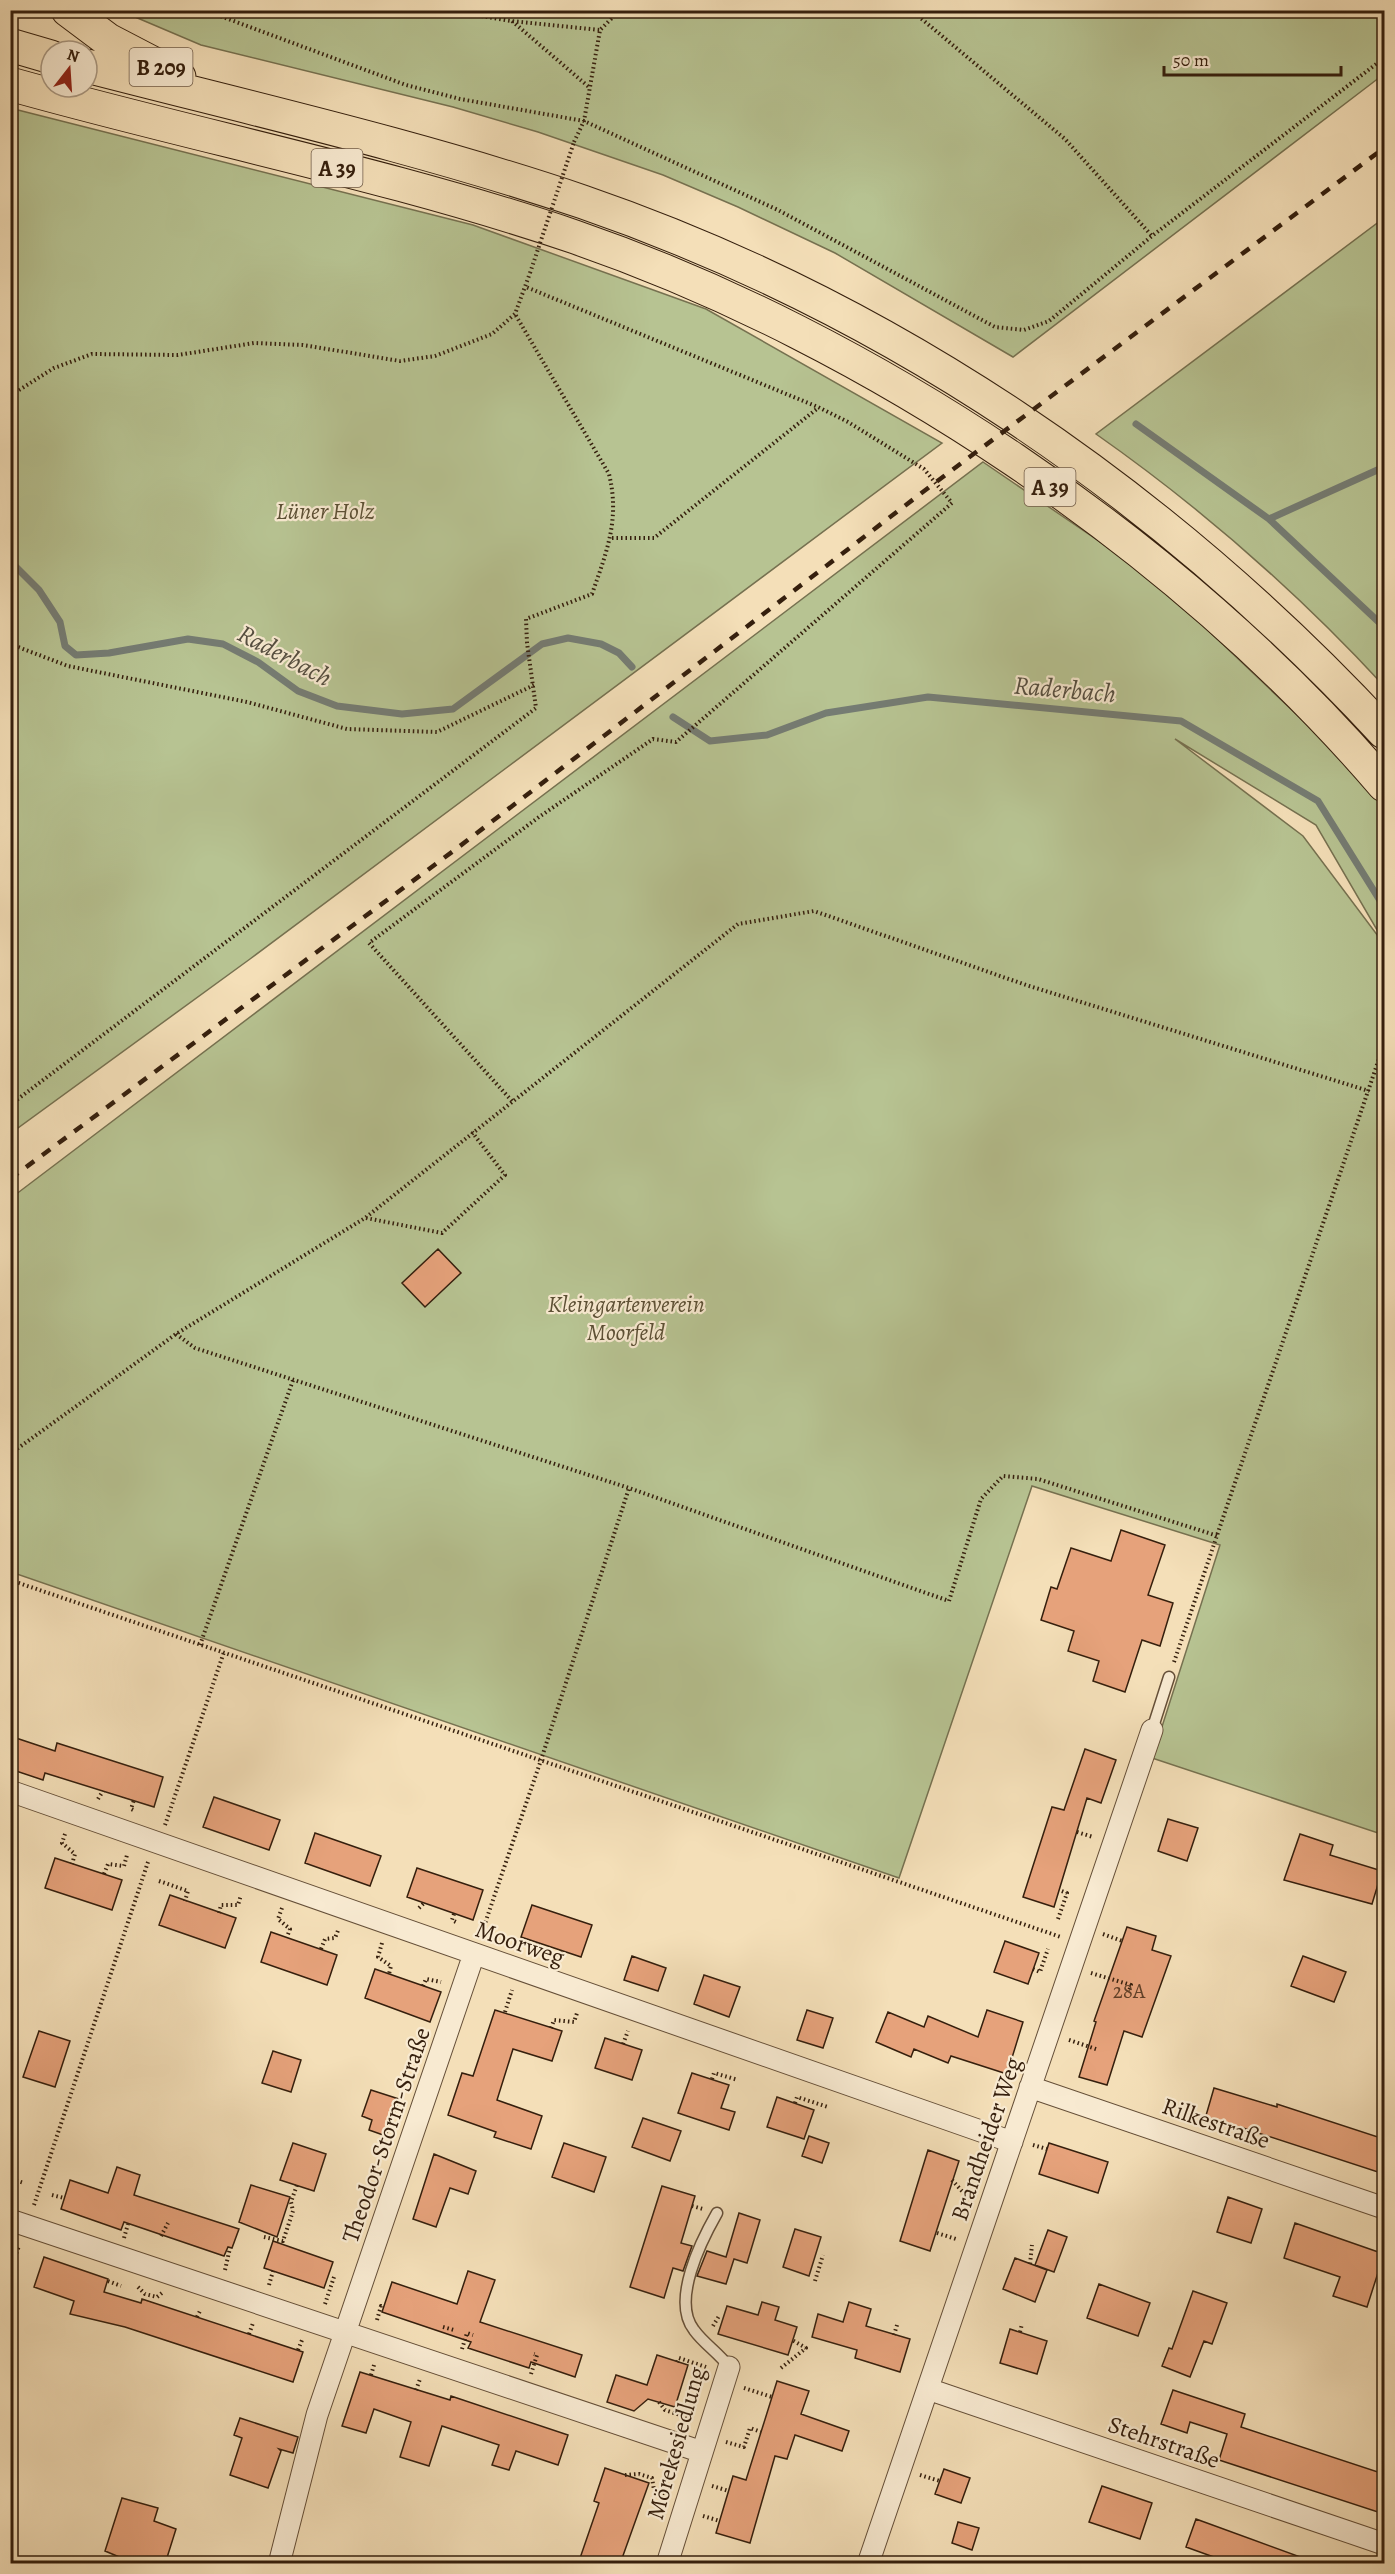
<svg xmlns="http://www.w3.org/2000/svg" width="1395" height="2574" viewBox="0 0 1395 2574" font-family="Alegreya,serif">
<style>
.green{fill:#b7c392;stroke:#767150;stroke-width:1.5}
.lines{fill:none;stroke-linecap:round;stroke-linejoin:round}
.stream{stroke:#757c73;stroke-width:7}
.building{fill:#e6a27b;stroke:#351f0d;stroke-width:1.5}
.lane-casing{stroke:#654f38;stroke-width:13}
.street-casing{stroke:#654f38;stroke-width:23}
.highway-casing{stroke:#351f0d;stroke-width:35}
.path{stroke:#351f0d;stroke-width:4;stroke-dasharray:1.5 3;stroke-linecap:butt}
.lane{stroke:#f8ead1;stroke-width:10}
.street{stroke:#f8ead1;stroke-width:21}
.highway{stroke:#f4dfb8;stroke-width:33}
.rail{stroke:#351f0d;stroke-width:4.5;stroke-dasharray:10 10;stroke-linecap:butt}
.path-bridge{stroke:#351f0d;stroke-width:4;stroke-dasharray:1.5 3;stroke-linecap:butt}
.labels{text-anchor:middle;stroke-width:4.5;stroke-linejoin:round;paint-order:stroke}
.number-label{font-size:21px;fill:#614028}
.shield{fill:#f8ead1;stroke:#705c48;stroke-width:1.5}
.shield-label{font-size:22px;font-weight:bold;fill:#351f0d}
.park-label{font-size:24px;font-style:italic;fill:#5c5035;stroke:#f8ead1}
.street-label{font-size:24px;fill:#351f0d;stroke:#f8ead1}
.water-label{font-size:26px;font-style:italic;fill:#554e40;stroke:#f8ead1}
</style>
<rect width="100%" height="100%" fill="#f4dfb8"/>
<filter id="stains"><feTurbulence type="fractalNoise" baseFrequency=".00333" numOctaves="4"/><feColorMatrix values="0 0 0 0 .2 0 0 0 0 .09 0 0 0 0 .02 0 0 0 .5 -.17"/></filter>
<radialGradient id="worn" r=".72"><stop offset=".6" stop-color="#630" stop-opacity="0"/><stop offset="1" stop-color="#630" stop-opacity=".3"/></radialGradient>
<!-- green -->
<path class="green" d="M121 11H1384V74L1013 357 835 253 738 207 663 175 538 132 453 107 201 45Z
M10 108 473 225 706 309 942 443 250 959 11 1133Z
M1384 218V686C1298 593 1200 507 1096 434Z
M983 462 1153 578 1373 787 1384 802V942L1316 825 1175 739 1303 836 1384 944V1835L1152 1758 1220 1545 1032 1486 899 1878 11 1572V1198Z"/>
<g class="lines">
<!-- stream -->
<path class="stream" d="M1136 424 1269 519
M1384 467 1269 519 1384 627
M10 561 39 590 60 622 65 646 76 655 109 653 188 639 223 644 258 662 298 691 337 706 402 714 453 709 542 644 568 638 601 644 619 653 632 667
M673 717 710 741 767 735 826 713 928 697 1181 721 1318 801 1384 907"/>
</g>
<!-- building -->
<path class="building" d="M438 1249 461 1273 425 1307 402 1283Z
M1121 1530 1165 1545 1148 1595 1173 1603 1160 1646 1142 1640 1125 1692 1093 1681 1099 1661 1068 1651 1074 1631 1041 1620 1051 1587 1057 1589 1071 1548 1111 1561Z
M10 1736 55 1751 57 1743 163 1777 154 1807 45 1773 43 1780 10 1769Z
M1085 1749 1116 1760 1101 1803 1087 1798 1054 1907 1023 1897 1052 1807 1064 1810Z
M214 1797 280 1820 269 1850 203 1827Z
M1168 1819 1198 1828 1187 1861 1158 1851Z
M315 1833 381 1856 370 1886 305 1863Z
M1300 1834 1333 1845 1330 1855 1382 1871 1372 1904 1284 1880Z
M55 1858 122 1880 112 1910 45 1888Z
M417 1868 483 1890 473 1920 407 1897Z
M170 1895 236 1918 225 1948 159 1925Z
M532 1905 592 1925 581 1957 521 1937Z
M1127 1927 1156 1936 1152 1950 1171 1956 1142 2037 1124 2031 1107 2085 1079 2077 1096 2022 1094 2021Z
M271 1932 337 1955 327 1985 261 1962Z
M1005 1941 1039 1953 1028 1984 994 1972Z
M632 1956 666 1968 658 1991 624 1980Z
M1303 1956 1346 1972 1334 2002 1291 1986Z
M375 1969 441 1992 430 2022 365 1998Z
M704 1975 740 1987 729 2017 694 2004Z
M495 2010 562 2031 552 2061 513 2049 497 2100 542 2116 531 2149 494 2137 496 2132 448 2115 462 2073 473 2076Z
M807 2010 833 2018 823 2048 797 2040Z
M987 2010 1023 2022 1007 2074 951 2056 948 2063 914 2049 911 2057 876 2042 888 2012 924 2027 928 2016 978 2037Z
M39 2031 70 2041 55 2087 23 2077Z
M605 2038 642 2050 632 2080 595 2068Z
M273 2051 301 2060 291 2092 262 2083Z
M692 2073 729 2085 721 2108 735 2112 729 2130 678 2113Z
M1214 2088 1277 2107V2104L1384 2139V2174L1240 2127 1239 2130 1205 2119Z
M371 2090 399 2099 386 2136 369 2130 372 2120 362 2116Z
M777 2097 814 2110 804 2139 767 2127Z
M643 2118 681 2131 670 2161 632 2147Z
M809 2136 829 2143 822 2163 802 2156Z
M293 2143 326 2154 314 2191 280 2180Z
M564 2143 606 2157 594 2192 552 2177Z
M1049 2143 1108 2162 1098 2193 1039 2174Z
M928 2150 959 2161 930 2251 900 2241Z
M434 2154 476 2171 468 2194 450 2188 436 2227 413 2219Z
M117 2167 140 2175 134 2195 239 2229 232 2248 228 2247 224 2256 124 2222 121 2230 61 2209 70 2180 108 2193Z
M251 2185 290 2197 277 2237 239 2222Z
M662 2186 695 2196 681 2243 692 2246 683 2271 673 2268 664 2298 630 2287Z
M1228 2197 1262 2209 1251 2243 1217 2232Z
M739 2213 760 2220 747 2263 734 2259 726 2284 697 2276 707 2251 726 2257Z
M1295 2223 1384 2254 1367 2307 1333 2296 1340 2277 1284 2258Z
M795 2229 821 2237 809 2276 783 2267Z
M1048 2230 1067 2237 1054 2272 1035 2265Z
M273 2241 333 2262 324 2288 264 2268Z
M44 2257 108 2279 104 2292 141 2303 142 2299 303 2352 293 2382 125 2327 70 2314 74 2301 34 2287Z
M1015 2258 1047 2270 1035 2302 1003 2289Z
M468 2271 495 2280 480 2322 582 2355 575 2377 531 2362 529 2368 468 2348 471 2342 382 2312 392 2282 457 2304Z
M1099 2284 1150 2303 1138 2336 1087 2318Z
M1193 2291 1227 2303 1212 2344 1204 2341 1190 2377 1162 2366 1169 2348 1172 2349Z
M762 2302 779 2307 775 2320 797 2327 788 2355 718 2334 727 2306 758 2315Z
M849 2302 871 2309 866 2326 910 2339 900 2372 855 2358 857 2350 812 2337 818 2314 843 2322Z
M1010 2329 1047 2341 1037 2374 1000 2363Z
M657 2355 688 2365 675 2407 648 2399 634 2411 607 2402 616 2375 647 2385Z
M360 2372 450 2400 451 2396 568 2435 558 2465 516 2451 509 2470 492 2465 499 2445 442 2426 429 2466 400 2457 411 2422 374 2409 366 2433 342 2426Z
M777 2381 809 2391 801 2414 849 2431 842 2451 795 2435 787 2459 775 2456 750 2543 716 2533 733 2476 746 2480Z
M1173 2390 1245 2414 1241 2427 1384 2474V2514L1219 2460 1227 2434 1190 2422 1187 2433 1161 2424Z
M240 2418 298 2437 293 2453 279 2449 281 2451 268 2488 230 2475 242 2438 234 2435Z
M605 2468 649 2483 620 2564H578L599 2503 594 2501Z
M944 2469 970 2478 961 2503 935 2494Z
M1102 2486 1152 2503 1140 2539 1089 2522Z
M122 2498 158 2508 154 2521 176 2529 165 2564H136L105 2551Z
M1196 2519 1314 2562V2564H1233L1186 2547Z
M958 2522 979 2528 972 2550 952 2543Z"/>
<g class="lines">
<!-- lane casing -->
<g class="lane-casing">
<path id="lane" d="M1152 1730 1169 1677
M717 2213C701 2241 671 2301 694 2330 704 2344 719 2353 729 2367"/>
</g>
<!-- street casing -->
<g class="street-casing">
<path id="street" d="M10 1791 1012 2142
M1030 2087 1384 2208
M10 2220 702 2452
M928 2389 1384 2544
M279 2564 317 2415 474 1954
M667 2564 729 2367
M868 2564 1152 1730"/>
</g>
<!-- highway casing -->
<g class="highway-casing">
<path id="highway" d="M68 10 108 40 179 77
M10 45 51 57
M87 66C253 109 421 147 583 202 891 308 1164 495 1384 732
M10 84C198 137 390 174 575 237 871 339 1180 546 1384 785"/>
</g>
<!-- path -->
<path class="path" d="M204 10 406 85 460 99 584 121 778 210 995 327 1024 330 1049 321 1152 236 1384 58
M446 10 511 21 600 30
M911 10 1065 139 1152 236
M512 21 590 88
M574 142 584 121 600 30 613 17 627 10
M10 400 16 392 54 368 92 354 178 355 254 343 303 345 400 361 435 356 492 334 515 314 530 273
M612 538H654L818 408
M10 644 68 666 247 702 347 729 437 732 534 685
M512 1101 369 943 539 817 653 739 676 742 952 503 924 469 848 422 818 407 526 287
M10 1105 536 708 527 643 526 619 592 594C607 551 620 519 609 474L515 314
M366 1218 442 1233 505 1175 472 1132
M176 1334 195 1348 629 1488 949 1601 981 1499 1003 1476 1038 1479 1218 1536
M10 1454 176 1334 365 1218 738 924 814 911 1026 985 1369 1091
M10 1580 1061 1937
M200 1645 293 1380
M1174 1662 1384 1044
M98 1799 103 1791
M133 1810 131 1809 134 1800
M165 1825 224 1652
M1077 1832 1093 1837
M65 1834 62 1843 75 1854 72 1864
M104 1874 108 1864 124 1866 127 1855
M159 1881 188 1891 185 1901
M282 1908 278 1919 290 1929 287 1937
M419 1908 424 1903
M219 1913 221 1905H238L241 1895
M454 1914 452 1920 456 1922
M1058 1919 1067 1893 1059 1890
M1103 1934 1122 1941
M481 1935 541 1760 629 1488
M382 1943 378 1957 391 1966 389 1974
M321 1949 325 1939 335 1938 339 1928
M535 1954 538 1943
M557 1961 561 1951
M1033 1969 1040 1972 1048 1949
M1091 1973 1131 1985 1129 1991
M423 1986 426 1979 441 1982
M505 2012 512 1990
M551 2028 554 2020 574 2022 577 2013
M1069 2040 1096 2049
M623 2044 628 2031
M712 2079 714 2073 738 2080
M795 2103 797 2097 828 2107
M1033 2145 1047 2149
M12 2179 24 2183
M952 2180 970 2200
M52 2195 64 2198
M34 2205 148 1862
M692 2206 703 2209
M937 2233 956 2239
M161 2236 168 2223
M264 2237 283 2241 293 2211 291 2202 297 2185
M124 2238 128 2224
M1030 2264 1032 2245
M10 2270 19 2246
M225 2270 230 2248
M108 2281 121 2286
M815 2281 823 2255
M269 2285 273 2271
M138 2287 145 2294 157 2297 162 2293
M325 2304 334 2277
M197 2317 201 2309
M377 2320 381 2306 384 2307
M713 2326 719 2316
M443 2327 454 2330
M1020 2332 1022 2324
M249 2334 253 2323
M894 2335 897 2325
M462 2349 467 2333 473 2335
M298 2350 302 2340
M677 2362 679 2358 706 2367
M781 2368 806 2348 792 2340
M531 2374 537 2355 534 2354
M371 2375 374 2365
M744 2388 772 2397
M416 2390 420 2379
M659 2402 665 2410 692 2419
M726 2442 744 2447 750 2428 761 2432
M625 2475 639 2474 652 2478 654 2490 667 2494
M920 2475 940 2481
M712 2486 729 2491
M703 2516 720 2521"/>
<!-- lane -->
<use href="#lane" class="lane"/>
<!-- street -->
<use href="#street" class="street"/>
<!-- highway -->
<use href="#highway" class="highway"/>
<!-- rail -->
<path class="rail" d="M10 1179 456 849 932 485 1384 148"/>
<!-- path-bridge -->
<path class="path-bridge" d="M530 273 574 142"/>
</g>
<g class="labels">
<!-- number labels -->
<g class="number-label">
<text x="1129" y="1998">28A</text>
</g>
<!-- shield labels -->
<g class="shield">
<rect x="129.5" y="48" width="63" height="38" rx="4.5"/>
<rect x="311.5" y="149" width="51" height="38" rx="4.5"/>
<rect x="1024.5" y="468" width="51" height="38" rx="4.5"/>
</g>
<g class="shield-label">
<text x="161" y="75">B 209</text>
<text x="337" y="176">A 39</text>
<text x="1050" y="495">A 39</text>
</g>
<!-- park labels -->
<g class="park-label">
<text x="325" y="519">Lüner Holz</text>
<text x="626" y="1312">Kleingartenverein<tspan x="626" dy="28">Moorfeld</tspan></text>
</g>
<!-- street labels -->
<g class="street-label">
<text transform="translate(520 1943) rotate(19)" y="8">Moorweg</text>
<text transform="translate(1216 2123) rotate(19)" y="8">Rilkestraße</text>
<text transform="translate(386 2135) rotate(-71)" y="8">Theodor-Storm-Straße</text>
<text transform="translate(986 2139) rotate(-71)" y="8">Brandheider Weg</text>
<text transform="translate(1164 2442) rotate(19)" y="8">Stehrstraße</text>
<text transform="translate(676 2443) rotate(-74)" y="8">Mörekesiedlung</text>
</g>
<!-- water labels -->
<g class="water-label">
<text transform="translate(285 655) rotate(28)" y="9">Raderbach</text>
<text transform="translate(1065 689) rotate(5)" y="9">Raderbach</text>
</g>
</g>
<!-- margin -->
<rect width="1395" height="2574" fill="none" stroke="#f4dfb8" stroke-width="36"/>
<rect x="12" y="12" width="1371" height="2550" fill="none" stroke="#351f0d" stroke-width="3"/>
<rect x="18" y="18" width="1359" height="2538" fill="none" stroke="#351f0d" stroke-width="1.5"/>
<!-- north arrow -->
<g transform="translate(69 69) rotate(17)"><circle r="28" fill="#f8ead1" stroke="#aa9983" stroke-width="1.5"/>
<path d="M0-4.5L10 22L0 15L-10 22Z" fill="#8f2418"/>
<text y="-9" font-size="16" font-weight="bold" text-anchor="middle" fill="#351f0d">N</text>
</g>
<!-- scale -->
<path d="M1164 66v9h177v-9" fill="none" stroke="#351f0d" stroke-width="3"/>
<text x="1173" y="66" font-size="18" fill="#351f0d" stroke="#f8ead1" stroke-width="4.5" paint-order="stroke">50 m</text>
<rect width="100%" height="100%" filter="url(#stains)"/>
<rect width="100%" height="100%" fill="url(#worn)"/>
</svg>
